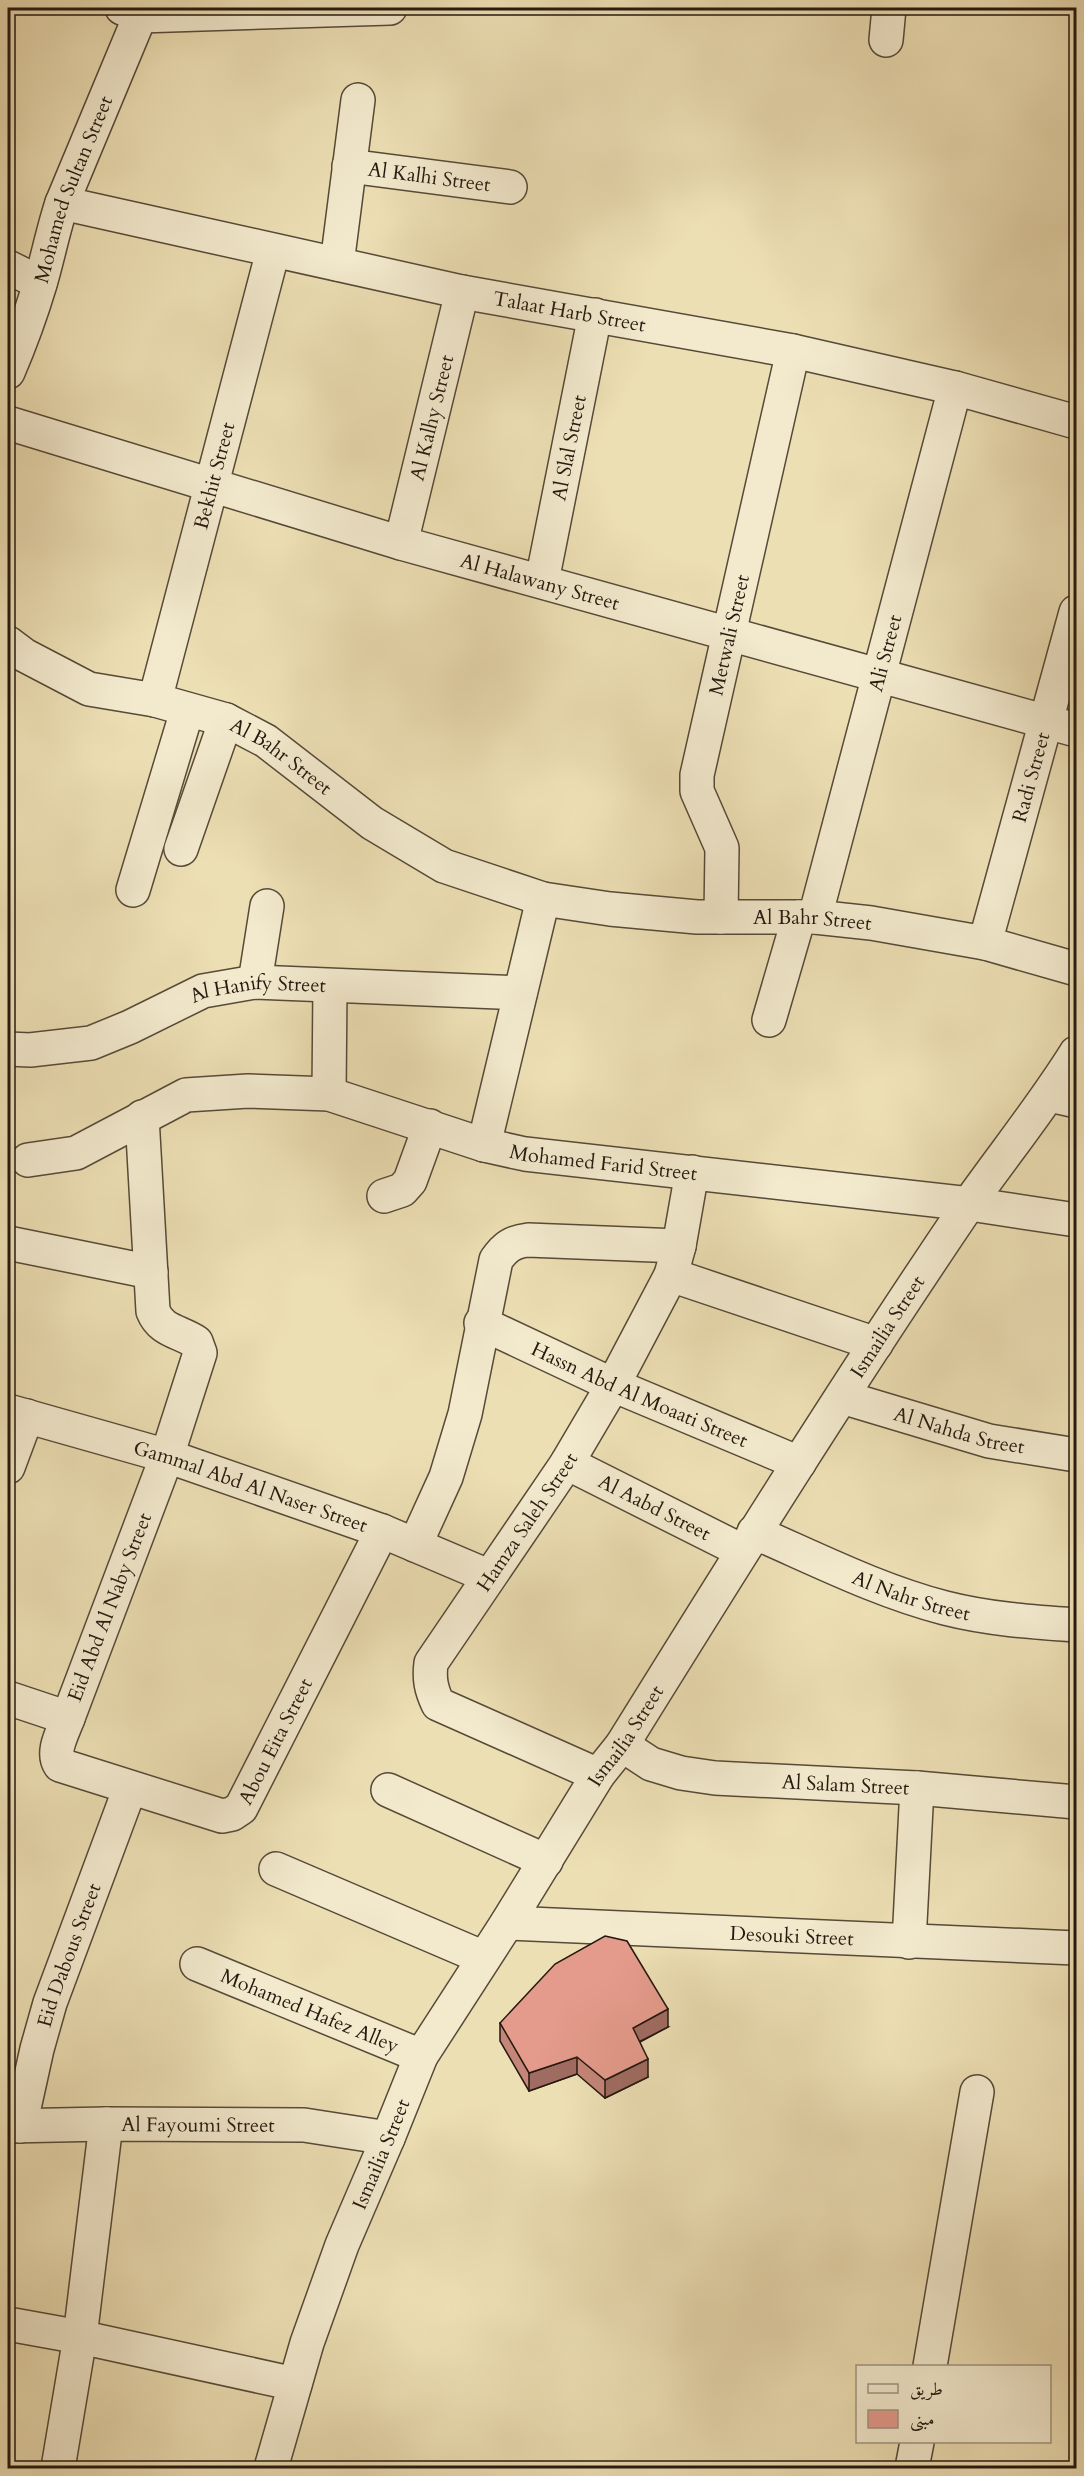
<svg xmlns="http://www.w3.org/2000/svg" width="1084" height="2476" viewBox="0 0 1084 2476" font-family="Cardo,Amiri,serif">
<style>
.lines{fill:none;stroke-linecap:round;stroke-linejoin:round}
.minor-casing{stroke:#564a38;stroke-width:36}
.tertiary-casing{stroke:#564a38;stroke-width:36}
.minor{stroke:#f3eace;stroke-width:33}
.tertiary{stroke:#f3eace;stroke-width:33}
.wall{fill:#c58578;stroke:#24190f;stroke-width:1.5}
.shaded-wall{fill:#a06c62;stroke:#24190f;stroke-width:1.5}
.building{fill:#e59b8c;stroke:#24190f;stroke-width:1.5}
.labels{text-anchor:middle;stroke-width:5;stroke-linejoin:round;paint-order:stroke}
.street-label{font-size:20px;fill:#24190f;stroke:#f3eace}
</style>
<rect width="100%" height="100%" fill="#eddfb4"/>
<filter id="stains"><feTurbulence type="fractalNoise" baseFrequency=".00333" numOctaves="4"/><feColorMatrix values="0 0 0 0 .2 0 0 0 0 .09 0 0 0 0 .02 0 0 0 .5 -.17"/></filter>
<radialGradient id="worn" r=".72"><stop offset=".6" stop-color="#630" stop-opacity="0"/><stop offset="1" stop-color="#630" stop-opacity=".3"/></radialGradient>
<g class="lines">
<!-- minor casing -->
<g class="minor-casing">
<g id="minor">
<path d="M122 8 140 16 390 8"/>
<path d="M886 40 889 8"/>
<path id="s1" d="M349 166 510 187"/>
<path id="s2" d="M62 203 462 292 793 351 955 388 1076 422"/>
<path d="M337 264 358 100"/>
<path d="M8 267 40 283"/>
<path id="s3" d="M8 372C20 344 31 314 40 284 48 257 53 230 62 203L140 16V8"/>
<path id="s4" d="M8 423 401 543 1076 730"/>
<path id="s5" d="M401 543 462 292"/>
<path id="s6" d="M542 581 595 315"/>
<path id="s7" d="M8 643 24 655 89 689 155 700 226 720 266 741 372 823 444 866 543 899 610 909 697 917H815L871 923 985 943 1076 969"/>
<path id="s8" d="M155 700 273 251"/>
<path d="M181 849 226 720"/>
<path d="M133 890 187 711"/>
<path id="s9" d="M721 917 722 848 697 791V775L793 351"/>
<path id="s10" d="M815 917 955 388"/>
<path id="s11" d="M985 943 1076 612"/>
<path d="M255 982 267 906"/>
<path d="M769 1020 799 917"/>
<path id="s12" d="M8 1049 30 1050 91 1043 130 1027 203 991 255 982 520 993"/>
<path d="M329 1094 330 986"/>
<path d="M1049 1095 1076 1101"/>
<path id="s13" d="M142 1117 153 1311C161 1331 179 1331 196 1342L200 1353 167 1456 68 1718C63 1732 51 1752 60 1765L222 1816 232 1814 241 1808 382 1531"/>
<path d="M484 1145 543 899"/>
<path id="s14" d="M28 1160 76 1153 186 1095 248 1091 329 1094 484 1145 525 1154 970 1204 1076 1220"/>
<path d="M384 1196 402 1190 410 1181 430 1126"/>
<path d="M8 1243 151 1272"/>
<path d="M671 1275 876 1344"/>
<path id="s15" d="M481 1323 613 1385 799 1463"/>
<path id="s16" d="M842 1397 989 1441 1076 1455"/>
<path id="s17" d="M8 1411 167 1456 382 1531 488 1576"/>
<path id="s18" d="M567 1463 742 1551"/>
<path d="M8 1467 27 1416"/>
<path id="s19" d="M754 1532C816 1559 879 1591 945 1608 988 1619 1032 1622 1076 1625"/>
<path d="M415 1545 446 1477 465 1414 496 1260C505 1247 512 1242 528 1240L679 1246"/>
<path d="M8 1698 68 1718"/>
<path id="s20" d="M622 1745 651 1764 681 1773 715 1778 917 1788 1076 1802"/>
<path id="s21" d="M598 1775 438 1704C431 1689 429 1679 431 1663L567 1463 613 1385 671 1275 679 1246 692 1172"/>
<path d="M388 1790 546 1861"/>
<path d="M276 1869 484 1958"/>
<path id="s22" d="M507 1923 1076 1948"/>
<path d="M909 1942 917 1788"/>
<path id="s23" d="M197 1964 421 2056"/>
<path id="s24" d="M8 2126 106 2124 304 2125 388 2138"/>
<path id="s25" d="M20 2126 37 2049 50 2003 130 1788"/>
<path d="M8 2324 80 2337 295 2384"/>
<path d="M930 2366 977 2092"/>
<path d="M58 2468 80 2337 106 2124"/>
<path d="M912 2468 917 2442"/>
</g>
</g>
<!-- tertiary casing -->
<g class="tertiary-casing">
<g id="tertiary">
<path id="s26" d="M271 2468 307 2343 342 2245 388 2138 421 2056 507 1923 598 1775 622 1745C735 1563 848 1382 968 1205 1004 1154 1043 1106 1076 1053"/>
</g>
</g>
<!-- minor -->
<use href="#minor" class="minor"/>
<!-- tertiary -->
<use href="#tertiary" class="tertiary"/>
</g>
<!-- wall -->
<path class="wall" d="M500 2023 668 2027 640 2042 648 2077 605 2098 577 2074 529 2091 500 2041Z"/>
<!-- shaded-wall -->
<path class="shaded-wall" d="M668 2009V2027L633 2045V2028Z
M577 2057V2074L529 2091V2073Z
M648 2059V2077L605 2098V2080Z"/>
<!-- building -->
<path class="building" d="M605 1936 627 1941 668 2009 633 2028 648 2059 605 2080 577 2057 529 2073 500 2023 555 1964Z"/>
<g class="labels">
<!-- street labels -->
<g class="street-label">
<text dy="7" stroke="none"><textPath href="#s1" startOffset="81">Al Kalhi Street</textPath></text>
<text dy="7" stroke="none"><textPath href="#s3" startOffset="194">Mohamed Sultan Street</textPath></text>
<text dy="7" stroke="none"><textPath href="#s2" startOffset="519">Talaat Harb Street</textPath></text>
<text dy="7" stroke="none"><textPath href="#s5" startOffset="129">Al Kalhy Street</textPath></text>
<text dy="7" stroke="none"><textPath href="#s6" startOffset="136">Al Slal Street</textPath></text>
<text dy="7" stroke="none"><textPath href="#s8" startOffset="232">Bekhit Street</textPath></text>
<text dy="7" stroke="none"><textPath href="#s4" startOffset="555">Al Halawany Street</textPath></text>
<text dy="7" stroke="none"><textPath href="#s9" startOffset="291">Metwali Street</textPath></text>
<text dy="7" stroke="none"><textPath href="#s10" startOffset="273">Ali Street</textPath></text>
<text dy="7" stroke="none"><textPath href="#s7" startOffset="300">Al Bahr Street</textPath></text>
<text dy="7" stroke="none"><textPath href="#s11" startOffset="172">Radi Street</textPath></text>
<text dy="7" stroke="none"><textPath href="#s7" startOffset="872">Al Bahr Street</textPath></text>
<text dy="7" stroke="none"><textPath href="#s12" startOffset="262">Al Hanify Street</textPath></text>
<text dy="7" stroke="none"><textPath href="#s14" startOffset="600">Mohamed Farid Street</textPath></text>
<text dy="7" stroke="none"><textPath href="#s26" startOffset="1305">Ismailia Street</textPath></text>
<text dy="7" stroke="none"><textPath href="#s15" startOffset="174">Hassn Abd Al Moaati Street</textPath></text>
<text dy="7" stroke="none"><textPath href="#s16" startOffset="122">Al Nahda Street</textPath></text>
<text dy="7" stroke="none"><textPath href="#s17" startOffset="254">Gammal Abd Al Naser Street</textPath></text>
<text dy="7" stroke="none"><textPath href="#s18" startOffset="98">Al Aabd Street</textPath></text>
<text dy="7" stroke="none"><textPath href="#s21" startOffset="388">Hamza Saleh Street</textPath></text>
<text dy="7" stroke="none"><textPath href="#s19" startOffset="170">Al Nahr Street</textPath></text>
<text transform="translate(109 1607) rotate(-69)" y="7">Eid Abd Al Naby Street</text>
<text dy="7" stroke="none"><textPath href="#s26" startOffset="819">Ismailia Street</textPath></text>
<text dy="7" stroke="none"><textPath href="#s13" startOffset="964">Abou Eita Street</textPath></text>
<text dy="7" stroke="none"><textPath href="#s20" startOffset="231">Al Salam Street</textPath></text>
<text dy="7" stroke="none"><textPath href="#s22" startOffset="285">Desouki Street</textPath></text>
<text dy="7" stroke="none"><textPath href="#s25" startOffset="178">Eid Dabous Street</textPath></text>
<text dy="7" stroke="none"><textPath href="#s23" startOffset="122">Mohamed Hafez Alley</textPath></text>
<text dy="7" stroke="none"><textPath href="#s24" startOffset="190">Al Fayoumi Street</textPath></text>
<text dy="7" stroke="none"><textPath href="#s26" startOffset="333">Ismailia Street</textPath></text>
</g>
</g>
<!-- margin -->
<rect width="1084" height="2476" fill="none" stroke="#eddfb4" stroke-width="30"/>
<rect x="9" y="9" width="1066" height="2458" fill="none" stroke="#24190f" stroke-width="3"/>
<rect x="15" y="15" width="1054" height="2446" fill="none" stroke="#24190f" stroke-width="1.5"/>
<!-- legend -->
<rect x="856" y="2365" width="195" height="78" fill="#f3eace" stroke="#a09682" stroke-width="1.5"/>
<rect x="868" y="2384" width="30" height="9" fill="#f3eace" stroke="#a09682" stroke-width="1.5"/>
<text x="910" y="2395" font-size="18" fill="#24190f">طريق</text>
<rect x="868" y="2410" width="30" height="18" fill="#e59b8c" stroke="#a09682" stroke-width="1.5"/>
<text x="910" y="2425" font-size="18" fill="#24190f">مبنى</text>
<rect width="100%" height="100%" filter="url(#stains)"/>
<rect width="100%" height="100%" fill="url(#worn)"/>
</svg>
